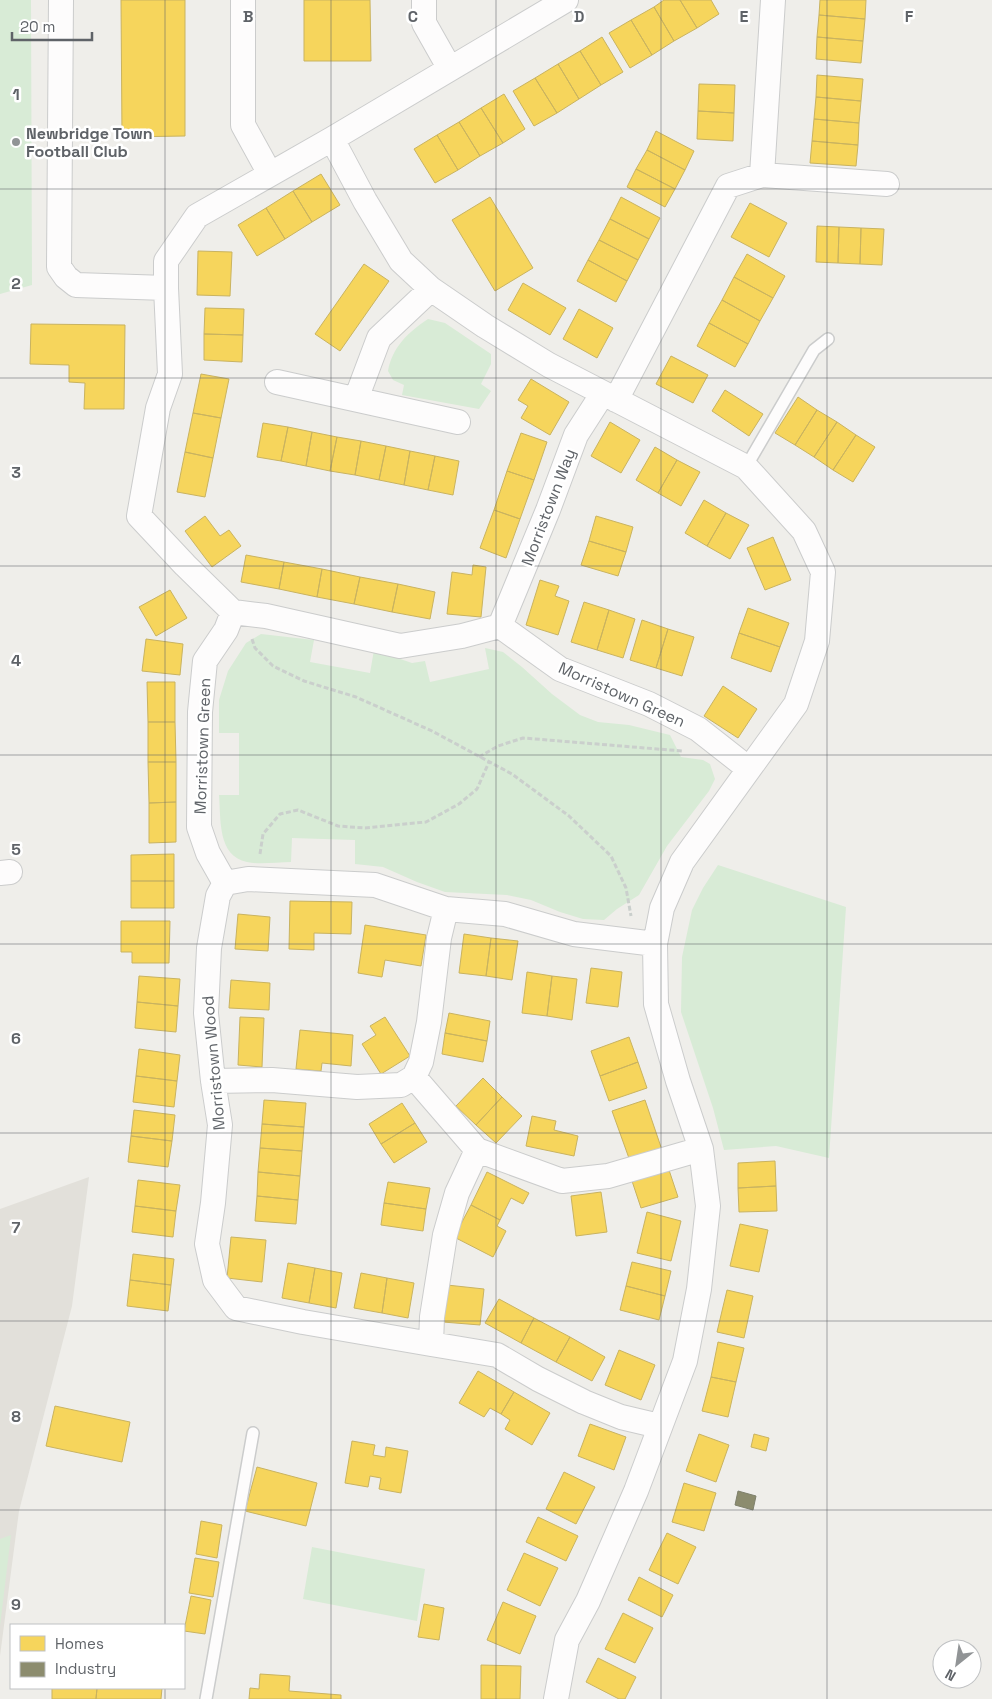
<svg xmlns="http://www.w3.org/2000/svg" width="992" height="1699" viewBox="0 0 992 1699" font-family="'Space Grotesk',sans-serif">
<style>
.education{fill:#e2e0da}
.green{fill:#d8ebd6}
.homes{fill:#f6d55c;stroke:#c9b360}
.industry{fill:#8c8c6e;stroke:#7e806c}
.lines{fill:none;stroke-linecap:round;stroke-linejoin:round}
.service-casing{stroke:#cbcccc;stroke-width:14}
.minor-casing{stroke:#cbcccc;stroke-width:26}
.path{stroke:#cacfcc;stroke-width:3;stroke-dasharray:5 2.5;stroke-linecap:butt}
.service{stroke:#fdfcfc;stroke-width:11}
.minor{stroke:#fdfcfc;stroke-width:24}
.grid{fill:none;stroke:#5f6368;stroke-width:1;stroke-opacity:0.55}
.poi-dot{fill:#919496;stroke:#fff;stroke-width:2}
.labels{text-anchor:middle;stroke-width:5;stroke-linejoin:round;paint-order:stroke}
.poi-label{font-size:16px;font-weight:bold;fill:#5f6368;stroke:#fff;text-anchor:start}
.street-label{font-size:16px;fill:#5f6368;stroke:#fff}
.grid-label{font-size:16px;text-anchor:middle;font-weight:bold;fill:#5f6368;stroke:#fff;stroke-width:5;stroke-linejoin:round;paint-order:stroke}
</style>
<rect width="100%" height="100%" fill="#efeeea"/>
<!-- education -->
<path class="education" d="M89 1177 72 1306 19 1511 0 1656V1209Z"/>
<!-- green -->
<path class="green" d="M0 0H31L32 285 0 294Z
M428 319 445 323 491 354V364L481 384 491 391 479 409 402 395 404 385 393 380 388 371C392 348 408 332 428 319Z
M261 634 314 640 310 662 370 673 374 650 412 663 425 661 430 682 489 669 485 648 503 652 522 667 552 694 580 715 598 722 629 725 670 735 681 757 703 760 710 764 715 779 709 791 667 846 639 895 617 909 604 920 583 919 560 912 531 900 507 895 445 892 417 882 383 867 355 864V840L292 838 291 862C278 862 259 865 247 862 217 856 221 818 219 795H239V733H219V700L228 671 246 643Z
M718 865 846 907 829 1158 776 1146 724 1150 713 1108 681 1012 682 957 692 910 703 888Z
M11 1535 0 1626V1539Z
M312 1547 425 1569 417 1621 303 1599Z"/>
<!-- homes -->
<path class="homes" d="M121 0H185V136L122 137Z
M304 0H370L371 61H304Z
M664 0H680L697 28 674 41 654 7Z
M680 0H711L719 14 697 28Z
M820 0H866L865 19 819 15Z
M654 7 674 41 652 55 631 20Z
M819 15 865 19 863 41 817 37Z
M631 20 652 55 630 68 609 33Z
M602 37 623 72 601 85 580 51Z
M817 37 863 41 861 63 816 59Z
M580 51 601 85 579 99 558 64Z
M558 64 579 99 557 113 535 78Z
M817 75 863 79 861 101 816 97Z
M535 78 557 113 534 126 513 91Z
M699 84 735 85 734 113 698 111Z
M504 94 525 129 503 143 481 108Z
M816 97 861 101 859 123 814 119Z
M481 108 503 143 480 156 459 122Z
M698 111 734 113 733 141 697 139Z
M814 119 859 123 858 145 812 141Z
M459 122 480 156 458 170 437 135Z
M656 131 694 151 685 170 647 150Z
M437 135 458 170 435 183 414 149Z
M812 141 858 145 856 166 810 163Z
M647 150 685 170 675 189 636 169Z
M636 169 675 189 665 207 627 187Z
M321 174 340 205 312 222 293 191Z
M293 191 312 222 285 239 266 208Z
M490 197 533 268 495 291 452 220Z
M621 197 660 218 649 239 610 219Z
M750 203 787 223 769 257 731 237Z
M266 208 285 239 257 256 238 225Z
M610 219 649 239 638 260 599 240Z
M817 226 839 227 838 263 816 262Z
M839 227 861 228 860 264 838 263Z
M861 228 884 229 882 265 860 264Z
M599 240 638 260 627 281 588 260Z
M198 251 232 252 230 296 197 295Z
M747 254 785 276 773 298 734 277Z
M588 260 627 281 616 302 577 281Z
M364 264 389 281 340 351 315 334Z
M734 277 773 298 760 321 722 300Z
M523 283 566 308 550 335 508 310Z
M722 300 760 321 748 344 709 323Z
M205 308 244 309 243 335 204 334Z
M579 309 613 328 597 358 563 339Z
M709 323 748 344 735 367 697 346Z
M31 324 125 325 124 409H84L85 383 69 382V365L30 364Z
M204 334 243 335 242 362 204 360Z
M671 356 708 375 693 403 656 384Z
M201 374 229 379 221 418 193 413Z
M531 379 569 402 550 435 521 418 528 406 518 400Z
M725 390 763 414 749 436 712 411Z
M798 397 817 410 795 445 775 433Z
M817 410 837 422 814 457 795 445Z
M193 413 221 418 213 458 185 452Z
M610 422 640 440 621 473 591 456Z
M837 422 856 435 833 470 814 457Z
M263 423 288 427 281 461 257 457Z
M288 427 312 432 306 466 281 461Z
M312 432 337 437 330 471 306 466Z
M521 433 547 442 534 480 507 471Z
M856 435 875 447 853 482 833 470Z
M337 437 361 441 355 475 330 471Z
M361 441 386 446 379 480 355 475Z
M386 446 410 451 404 485 379 480Z
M655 447 677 460 658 493 636 480Z
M410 451 435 456 428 490 404 485Z
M185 452 213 458 205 497 177 492Z
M435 456 459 461 453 495 428 490Z
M677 460 700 472 681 506 658 493Z
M507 471 534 480 520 519 494 510Z
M704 500 726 513 707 546 685 533Z
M494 510 520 519 506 558 480 548Z
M726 513 749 525 730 559 707 546Z
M205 516 220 536 229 530 241 546 212 567 185 531Z
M596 516 633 527 626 552 589 541Z
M773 537 791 580 765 590 747 548Z
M589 541 626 552 618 576 581 565Z
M246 555 284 562 279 589 241 582Z
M284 562 322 569 317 597 279 589Z
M473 565 486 567 481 617 447 614 452 572 472 575Z
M322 569 360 577 354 604 317 597Z
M360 577 398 584 392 612 354 604Z
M540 580 559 586 555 596 569 601 558 635 526 625Z
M398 584 435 592 430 619 392 612Z
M170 590 187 618 156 636 139 607Z
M584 602 609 610 597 650 571 642Z
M748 608 789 623 780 647 739 633Z
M609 610 635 619 623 658 597 650Z
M642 620 668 629 656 668 630 660Z
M668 629 694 637 682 676 656 668Z
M739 633 780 647 771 672 731 658Z
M146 639 183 644 180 675 142 671Z
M147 682H175V722H148Z
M723 686 757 709 738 738 704 716Z
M148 722H175L176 762H148Z
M148 762H176V802L149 803Z
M176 802V842L149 843V803Z
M174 854V881H131V855Z
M131 881H174V908H131Z
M290 901 352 902 351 934 314 933V950L289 949Z
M238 914 270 917 268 951 235 949Z
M121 921H170L169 963H132V952H121Z
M365 925 426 935 421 966 385 960 382 977 358 973Z
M464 934 491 938 486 976 459 973Z
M491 938 518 941 512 980 486 976Z
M591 968 622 972 618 1007 586 1003Z
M527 972 552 976 547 1016 522 1013Z
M139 976 180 979 178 1006 137 1002Z
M552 976 577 979 572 1020 547 1016Z
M231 980 270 983 269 1010 229 1008Z
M137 1002 178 1006 176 1032 135 1028Z
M449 1013 490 1021 487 1041 445 1033Z
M240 1017 264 1018 262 1067 238 1065Z
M385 1017 410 1056 381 1074 362 1044 376 1035 370 1026Z
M300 1030 353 1035 351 1066 322 1063 321 1071 296 1069Z
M445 1033 487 1041 483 1062 442 1054Z
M629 1037 638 1062 600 1076 591 1051Z
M139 1049 180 1055 177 1081 136 1076Z
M638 1062 647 1088 609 1101 600 1076Z
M136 1076 177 1081 174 1107 133 1102Z
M483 1078 502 1097 476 1125 456 1106Z
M502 1097 522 1116 496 1143 476 1125Z
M264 1100 306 1103 304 1127 262 1124Z
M645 1100 662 1150 630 1161 612 1111Z
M402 1103 415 1123 381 1144 369 1124Z
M134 1110 175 1115 172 1141 131 1136Z
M532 1116 556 1121 554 1130 578 1136 574 1156 526 1146Z
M415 1123 427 1142 394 1163 381 1144Z
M262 1124 304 1127 302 1151 260 1148Z
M131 1136 172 1141 168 1167 128 1162Z
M260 1148 302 1151 300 1176 258 1172Z
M775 1161 776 1186 738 1188V1163Z
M669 1170 678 1197 641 1208 632 1181Z
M258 1172 300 1176 298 1200 257 1196Z
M487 1172 529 1193 523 1204 511 1198 500 1220 471 1205Z
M138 1180 180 1185 176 1211 135 1206Z
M388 1182 430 1188 426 1209 384 1203Z
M776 1186 777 1211 739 1212 738 1188Z
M601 1192 607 1232 576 1236 571 1196Z
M257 1196 298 1200 296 1224 255 1221Z
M384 1203 426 1209 423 1231 381 1225Z
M471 1205 500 1220 497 1226 506 1231 493 1257 454 1237Z
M135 1206 176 1211 173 1237 132 1232Z
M647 1212 681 1221 671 1261 637 1253Z
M740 1224 768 1230 759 1272 730 1266Z
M231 1237 266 1240 262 1282 227 1278Z
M133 1254 174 1259 171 1285 130 1280Z
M632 1262 671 1271 665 1296 626 1286Z
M288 1263 315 1268 309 1303 282 1298Z
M315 1268 342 1273 336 1308 309 1303Z
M361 1273 387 1278 382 1313 354 1308Z
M387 1278 414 1283 408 1318 382 1313Z
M130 1280 171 1285 168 1311 127 1306Z
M447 1285 484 1289 480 1325 443 1322Z
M626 1286 665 1296 659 1320 620 1310Z
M727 1290 753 1296 744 1338 717 1332Z
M499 1299 534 1318 521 1343 485 1323Z
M534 1318 570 1337 556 1362 521 1343Z
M570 1337 605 1357 592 1381 556 1362Z
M718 1342 744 1348 736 1382 711 1377Z
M619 1350 655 1365 641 1400 605 1385Z
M478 1371 514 1392 501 1414 490 1408 484 1417 459 1403Z
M711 1377 736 1382 728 1417 702 1411Z
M514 1392 550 1413 532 1445 505 1429 510 1420 501 1414Z
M55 1406 130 1422 122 1462 46 1446Z
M590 1424 626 1437 614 1470 578 1456Z
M699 1434 729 1445 716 1482 686 1471Z
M754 1434 769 1438 766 1451 751 1447Z
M352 1441 375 1445 373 1455 385 1457 386 1447 408 1451 401 1493 379 1489 381 1478 370 1476 368 1487 345 1483Z
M257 1467 317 1483 306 1526 245 1511Z
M564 1472 595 1487 576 1524 546 1509Z
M684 1483 716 1493 704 1531 672 1522Z
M538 1517 578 1536 566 1561 526 1542Z
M201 1521 222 1525 217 1558 196 1554Z
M667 1533 696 1547 678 1584 649 1570Z
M524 1553 558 1568 540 1606 507 1590Z
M195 1558 219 1562 213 1597 189 1593Z
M639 1577 673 1595 662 1617 628 1600Z
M191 1596 211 1600 205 1634 184 1631Z
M503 1602 536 1616 520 1654 487 1640Z
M424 1604 444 1608 439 1640 418 1637Z
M623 1613 653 1628 635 1663 605 1649Z
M598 1658 636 1677 625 1699H619L586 1682Z
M481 1665 521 1666 520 1699H481Z
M260 1674 290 1676 289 1691 341 1695V1699H249L250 1688 259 1689Z
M52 1688H97L96 1699H52Z
M97 1688H162L161 1699H96Z"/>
<!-- industry -->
<path class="industry" d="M738 1491 756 1496 753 1510 735 1505Z"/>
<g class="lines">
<!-- service casing -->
<g class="service-casing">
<path id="service" d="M746 467 814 350 828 339
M206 1699 253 1433"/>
</g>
<!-- minor casing -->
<g class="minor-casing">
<path id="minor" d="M61 0 59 267 66 277 76 285 166 288
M243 0V125L270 174
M424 0V23L450 69
M332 139 365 201 401 261 431 289
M762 175 773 0
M277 382 458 422
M356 399 379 338 431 289 485 326 549 365 746 467 804 531 823 572 817 641 796 704 682 862 662 908 655 944 656 1004 678 1081 701 1149 708 1206 699 1289 685 1361 636 1491 588 1601 567 1640 556 1699
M616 400 728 186 762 175 887 184
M233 612 185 565 139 516 158 408 170 374 166 288V261L197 216 332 139 566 0
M233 612 266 616 400 646 462 636 500 626 560 669 649 704 698 729 749 769
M500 626 548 510 576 435 603 393
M0 873 10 872
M225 883 218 896 209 948 206 1013 213 1081 220 1125 213 1203 207 1244 215 1280 236 1308 303 1322 431 1344
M225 883 248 879 375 885 446 909 505 914 574 934 655 944
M225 883 208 853 199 827 200 712 205 661 226 630 233 612
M414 1077 477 1150
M213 1081 272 1080 357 1087 401 1085 414 1077 421 1062 429 1022 439 938 446 909
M659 1426 621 1417 584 1402 538 1379 497 1355 431 1344 432 1317 445 1235 457 1193 477 1150 562 1181 608 1176 701 1149"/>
</g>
<!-- path -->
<path class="path" d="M252 639 255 648 273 666 304 681 356 697 432 731 512 774 569 816 611 856 626 888 631 916
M479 757 498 746 523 738 682 751
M260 854 263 834 280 814 298 810 338 826 365 828 426 822 459 804 477 789 489 762"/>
<!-- service -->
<use href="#service" class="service"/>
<!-- minor -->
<use href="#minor" class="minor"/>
</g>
<!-- grid -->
<path class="grid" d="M165 0V1625M331 0V1699M496 0V1699M661 0V1699M827 0V1699M0 189H992M0 378H992M0 566H992M0 755H992M0 944H992M0 1133H992M0 1321H992M0 1510H992M165 1688V1699"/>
<!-- markers -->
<circle class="poi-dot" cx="16" cy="142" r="5"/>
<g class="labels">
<!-- poi labels -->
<g class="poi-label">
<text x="26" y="139">Newbridge Town<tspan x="26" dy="18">Football Club</tspan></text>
</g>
<!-- street labels -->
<g class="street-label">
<text transform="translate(548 507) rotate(-69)" y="6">Morristown Way</text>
<text transform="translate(622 694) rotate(24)" y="6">Morristown Green</text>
<text transform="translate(202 746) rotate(-88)" y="6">Morristown Green</text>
<text transform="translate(213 1063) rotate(-95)" y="6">Morristown Wood</text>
</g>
</g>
<g class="grid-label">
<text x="248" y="22">B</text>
<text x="413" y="22">C</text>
<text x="579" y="22">D</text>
<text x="744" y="22">E</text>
<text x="909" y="22">F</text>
<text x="16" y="100">1</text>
<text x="16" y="289">2</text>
<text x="16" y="478">3</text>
<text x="16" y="666">4</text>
<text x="16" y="855">5</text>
<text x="16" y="1044">6</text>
<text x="16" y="1233">7</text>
<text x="16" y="1422">8</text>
<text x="16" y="1610">9</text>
</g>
<!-- legend -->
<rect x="10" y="1624" width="175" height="65" fill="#ffffff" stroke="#bfc1c3"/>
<rect x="20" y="1636" width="25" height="15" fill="#f6d55c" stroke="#bfc1c3"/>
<text x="55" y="1649" font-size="15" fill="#5f6368">Homes</text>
<rect x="20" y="1662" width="25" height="15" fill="#8c8c6e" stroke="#bfc1c3"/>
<text x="55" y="1674" font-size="15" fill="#5f6368">Industry</text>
<!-- north arrow -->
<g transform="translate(957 1664) rotate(210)"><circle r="24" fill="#ffffff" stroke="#bfc1c3"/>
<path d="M0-4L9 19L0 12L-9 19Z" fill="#919496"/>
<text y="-8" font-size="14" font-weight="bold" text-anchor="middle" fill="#5f6368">N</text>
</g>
<!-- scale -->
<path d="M12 32v8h80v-8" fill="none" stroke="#5f6368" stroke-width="2.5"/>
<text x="20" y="32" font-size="15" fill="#5f6368" stroke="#ffffff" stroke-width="4" paint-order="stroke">20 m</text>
</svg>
